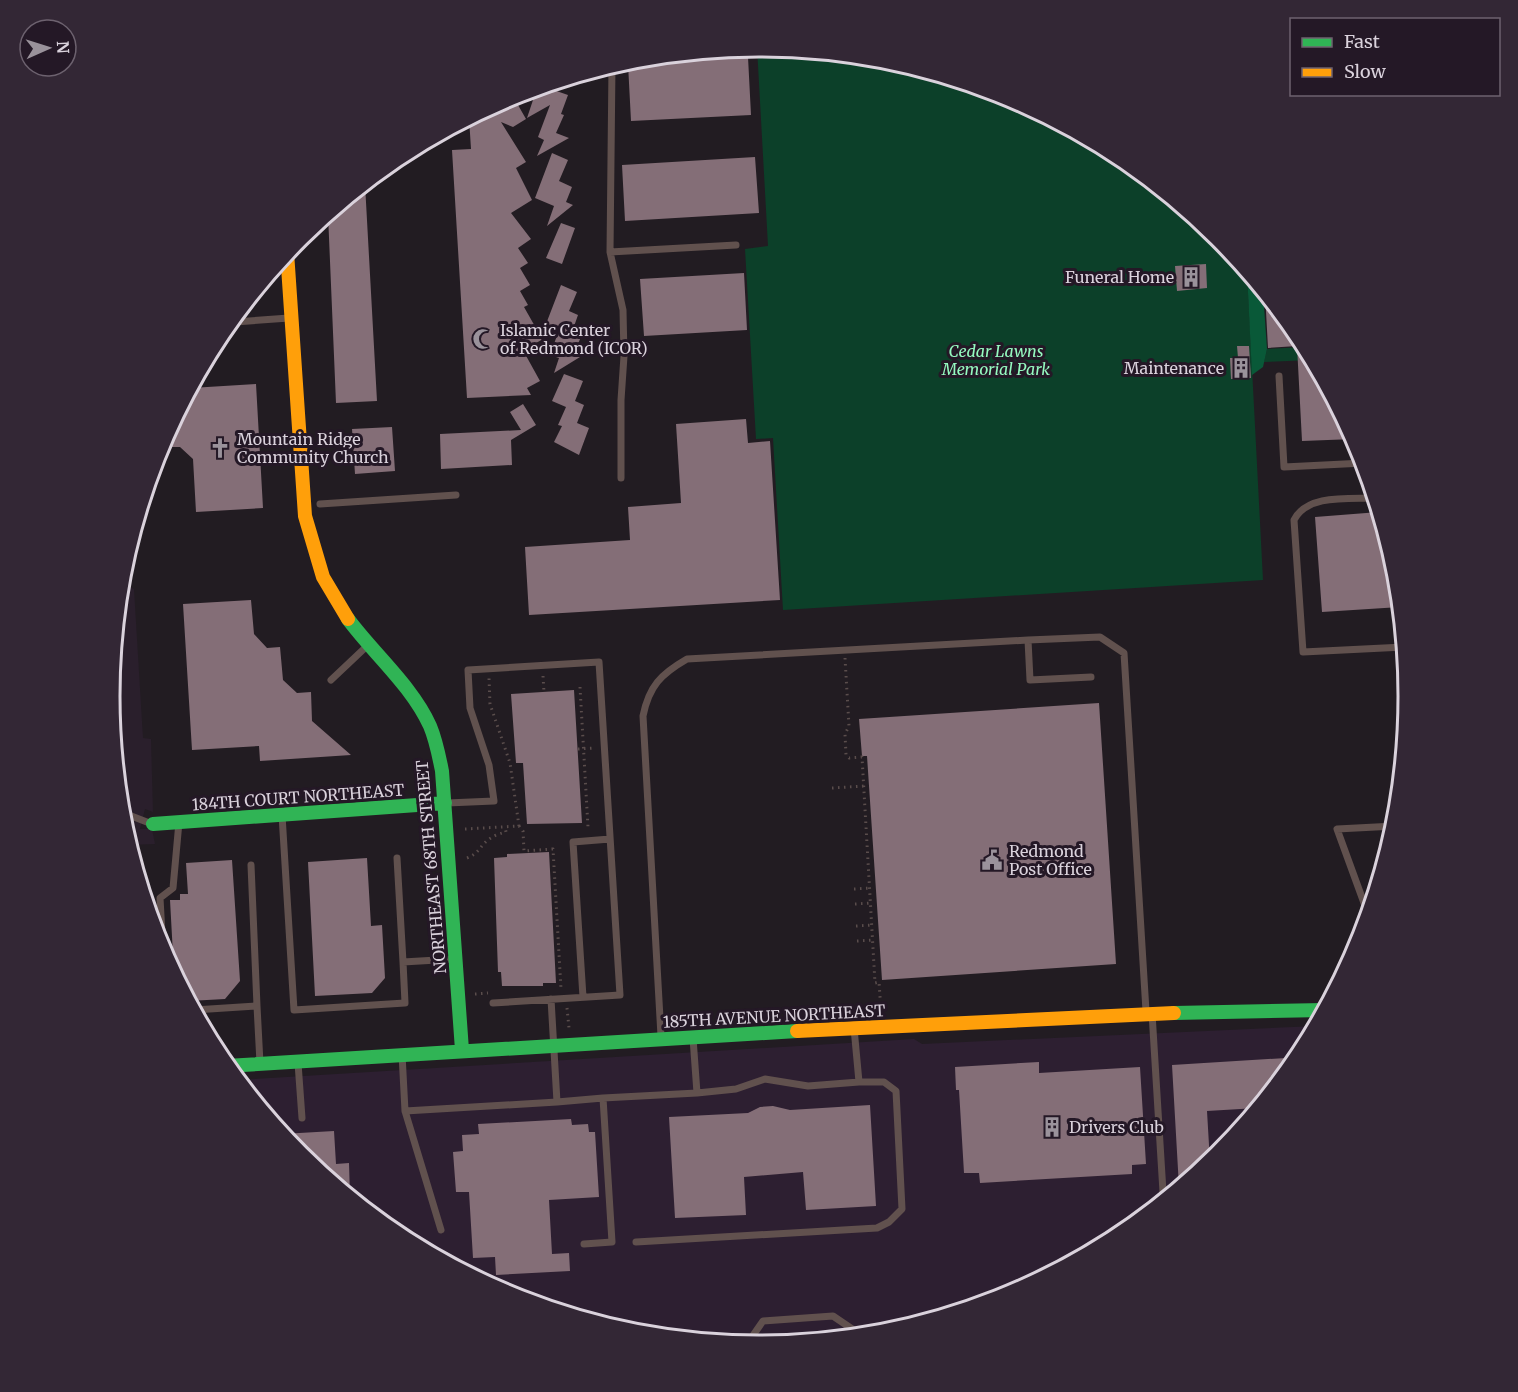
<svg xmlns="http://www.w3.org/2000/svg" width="1518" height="1392" viewBox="0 0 1518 1392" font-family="Merriweather,serif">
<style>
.built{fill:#2d1f31}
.industrial{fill:#2a1f2c}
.green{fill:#0c4029}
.forest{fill:#095938}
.building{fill:#846e77}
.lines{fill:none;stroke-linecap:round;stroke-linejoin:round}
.path{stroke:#5a4d4c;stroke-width:3;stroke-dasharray:1.5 4.5;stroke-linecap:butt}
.lane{stroke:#61514e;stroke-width:7}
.fast{stroke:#30b455;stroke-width:14}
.slow{stroke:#ff9f0a;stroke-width:14}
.labels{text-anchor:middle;stroke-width:6;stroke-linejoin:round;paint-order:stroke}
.poi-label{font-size:16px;fill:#dad2dc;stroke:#241826;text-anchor:start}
.park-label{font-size:16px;font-style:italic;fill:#95fac0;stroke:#241826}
.street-label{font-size:16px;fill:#dad2dc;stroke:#241826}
.rim{fill:none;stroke:#dad2dc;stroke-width:3}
</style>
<rect width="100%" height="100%" fill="#221c22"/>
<!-- built -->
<path class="built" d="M1316 1026 1299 1057 1218 1156 1120 1236 1007 1296 885 1333 759 1345 632 1333 510 1296 398 1236 299 1155 238 1080 914 1039 922 1044Z"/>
<!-- industrial -->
<path class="industrial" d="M121 584 134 589 143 738 151 739 153 812 145 809 140 829H152L155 844 129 845 122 822 110 696Z"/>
<!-- green -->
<path class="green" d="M757 47C941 49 1130 129 1247 272L1263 580 783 610 773 438 756 439 745 249 768 246Z
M1305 347 1312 360 1264 362 1267 349Z"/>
<!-- forest -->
<path class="forest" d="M1247 272 1263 292 1267 349 1263 367 1252 375Z"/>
<!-- building -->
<path class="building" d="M748 57 751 115 631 121 628 64Z
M542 86 568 95 561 114 564 115 556 133 569 138 537 156 544 140 538 137 550 105 527 118 537 88Z
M514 98 526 119 513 127 501 122 526 162 516 168 532 200 511 213 531 239 518 248 528 263 520 268 530 285 520 291 528 305 524 307 541 337 561 285 577 292 569 311 578 315 571 335 580 339 574 355 580 357 554 373 559 358 550 355 559 330 529 347 519 343 540 381 527 388 531 395 467 398 452 150 471 149 469 118 488 115Z
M552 153 568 160 559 181 572 187 566 202 573 205 547 226 554 206 535 198Z
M755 157 759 213 625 221 622 165Z
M365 184 377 401 336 403 328 214Z
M561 223 575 228 562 264 546 258Z
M1206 264 1207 288 1177 291 1175 266Z
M744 273 747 330 644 336 640 279Z
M1265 293 1299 335 1354 439 1302 441 1297 346 1268 348Z
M1237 346H1249L1251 378 1231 379 1230 358H1238Z
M564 374 583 381 575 401 584 405 577 423 589 428 579 455 554 442 562 426 558 425 566 407 552 401Z
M256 384 263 508 196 512 193 459 180 447H159L191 388Z
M523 404 536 425 511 440 512 465 441 469 440 434 521 430 510 412Z
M746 419 748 443 770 441 780 600 529 615 525 547 630 540 628 507 681 503 676 424Z
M392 427 395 471 355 474 352 429Z
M1379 512 1396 570 1400 607 1322 612 1315 517Z
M251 600 254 634 267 648 280 647 283 680 297 693 311 692 312 721 351 755 260 761 259 746 192 750 183 604Z
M574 690 582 823 527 824 523 763H516L511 694Z
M1099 703 1116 964 882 980 867 756H862L859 719Z
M549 852 556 983H543V986H502L501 972H498L494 858 507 857V854Z
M367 858 371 926 382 925 385 978 372 993 315 996 308 862Z
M232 860 240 981 225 999 189 1001 174 973 170 900H180V894H188L186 863Z
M1286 1058V1072L1257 1108 1207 1111 1210 1162 1179 1187 1172 1065Z
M1039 1062V1073L1140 1067 1146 1164 1132 1165V1174L980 1183 979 1173H964L959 1090H956L955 1067Z
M870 1105 876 1206 806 1210 803 1172 744 1177 746 1215 675 1218 669 1117 748 1113 760 1107 773 1106 790 1110Z
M571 1119 572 1125 588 1124 589 1132H595L599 1197 549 1200 552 1254 569 1253 570 1271 496 1275 495 1257 473 1258 469 1192H456L453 1152 463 1151 462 1135 479 1134 478 1124Z
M334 1131 336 1164 349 1163 350 1197 299 1155 282 1134Z"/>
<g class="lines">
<!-- path -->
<path class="path" d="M845 658 849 726 845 734 846 755 849 758 862 757 875 983 879 982 881 1011
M543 676 544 692
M580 687 588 827
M578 749 594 748
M832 788 864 786
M519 826 523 831 524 851 553 849 561 989
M465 829 519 826 510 763 490 704 489 678
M467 858C485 851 478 839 506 832L505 827
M854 889 870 888
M855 904 871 903
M856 926 872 925
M857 941 873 940
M475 994 488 993
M567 1008 569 1028"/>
<!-- lane -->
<path class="lane" d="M612 65 610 252 623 310 624 356 621 400V478
M610 252 736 245
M235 322 289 318
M1279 376 1284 467 1364 463
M1374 498C1349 499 1307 494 1294 520L1303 652 1404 647
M320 504 456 495
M1091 677 1030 680 1028 640 1100 637 1124 653 1146 1011
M331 680 367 646
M447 803 494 801 489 765 470 708 468 670 599 662 620 995 493 1003
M121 812 152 824
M282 815 294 1010 405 1003 403 962
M397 858 403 962 454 959
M1368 914 1337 829 1395 826
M163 952 160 898 173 888 179 822
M583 997 573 842 610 839
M551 999 557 1102 603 1098 612 1242 584 1244
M257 1006 260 1063
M194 1010 257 1006 251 865
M1152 1013 1163 1192 1169 1196
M661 1036 643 716C649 686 661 674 687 659L1028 640
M693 1038 697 1093 736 1089 765 1079 808 1086 859 1082 854 1028
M402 1054 405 1111 557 1102
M298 1063 302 1118
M603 1098 697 1093
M405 1111 441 1230
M636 1242 877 1228 889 1222 902 1209 896 1091 884 1082H859
M747 1344 763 1321 833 1316 861 1335"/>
<!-- fast -->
<path class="fast" d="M348 619C374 654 412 686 430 726 436 740 439 756 442 771L462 1050
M153 824 445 803
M1174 1013 1324 1010
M226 1066 797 1031"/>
<!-- slow -->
<path class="slow" d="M287 252 305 516 323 577 348 619
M797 1031 1174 1013"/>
</g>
<!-- icons -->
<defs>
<g id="building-bare" transform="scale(1.62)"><path d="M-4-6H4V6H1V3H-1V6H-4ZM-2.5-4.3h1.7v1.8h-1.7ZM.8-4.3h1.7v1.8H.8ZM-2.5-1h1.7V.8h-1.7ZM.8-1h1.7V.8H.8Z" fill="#9a929b" stroke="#241826" stroke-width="2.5" paint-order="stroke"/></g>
<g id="mosque-bare" transform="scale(1.62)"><path d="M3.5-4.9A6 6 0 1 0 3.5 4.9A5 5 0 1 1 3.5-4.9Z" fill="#9a929b" stroke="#241826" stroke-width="2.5" paint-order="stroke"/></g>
<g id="church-bare" transform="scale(1.62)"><path d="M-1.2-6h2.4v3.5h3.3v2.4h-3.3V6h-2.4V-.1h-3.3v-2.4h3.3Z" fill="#9a929b" stroke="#241826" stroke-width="2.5" paint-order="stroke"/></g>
<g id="civic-bare" transform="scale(1.62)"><path d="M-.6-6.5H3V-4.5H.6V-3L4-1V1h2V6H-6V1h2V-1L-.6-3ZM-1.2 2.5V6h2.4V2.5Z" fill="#9a929b" stroke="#241826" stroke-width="2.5" paint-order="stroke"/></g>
</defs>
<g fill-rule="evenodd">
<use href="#building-bare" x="1191" y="277"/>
<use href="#mosque-bare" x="483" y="339"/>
<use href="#building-bare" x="1241" y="368"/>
<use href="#church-bare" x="220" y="448"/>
<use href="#civic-bare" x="992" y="860"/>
<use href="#building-bare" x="1052" y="1127"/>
</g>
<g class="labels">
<!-- poi labels -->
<g class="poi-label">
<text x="1174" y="283" text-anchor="end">Funeral Home</text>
<text x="500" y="336">Islamic Center<tspan x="500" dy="18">of Redmond (ICOR)</tspan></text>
<text x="1224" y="374" text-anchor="end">Maintenance</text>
<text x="237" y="445">Mountain Ridge<tspan x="237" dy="18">Community Church</tspan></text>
<text x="1009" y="857">Redmond<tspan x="1009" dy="18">Post Office</tspan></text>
<text x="1069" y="1133">Drivers Club</text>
</g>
<!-- park labels -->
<g class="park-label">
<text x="996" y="357">Cedar Lawns<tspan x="996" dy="18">Memorial Park</tspan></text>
</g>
<!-- street labels -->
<g class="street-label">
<text transform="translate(298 797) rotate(-4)" y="6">184TH COURT NORTHEAST</text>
<text transform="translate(431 867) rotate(-95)" y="6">NORTHEAST 68TH STREET</text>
<text transform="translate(774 1016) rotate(-3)" y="6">185TH AVENUE NORTHEAST</text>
</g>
</g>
<!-- crop -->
<path d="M0 0H1518V1392H0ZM120 696a639 639 0 1 1 1278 0a639 639 0 1 1-1278 0Z" fill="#332735" fill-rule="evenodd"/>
<path class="rim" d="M120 696a639 639 0 1 1 1278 0a639 639 0 1 1-1278 0Z"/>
<!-- legend -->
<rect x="1290" y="18" width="210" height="78" fill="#241826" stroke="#6d626f" stroke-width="1.5"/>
<rect x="1302" y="38" width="30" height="9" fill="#30b455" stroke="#6d626f" stroke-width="1.5"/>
<text x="1344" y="48" font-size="18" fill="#dad2dc">Fast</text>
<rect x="1302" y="68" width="30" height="9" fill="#ff9f0a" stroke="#6d626f" stroke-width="1.5"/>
<text x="1344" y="78" font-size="18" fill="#dad2dc">Slow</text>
<!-- north arrow -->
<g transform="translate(48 48) rotate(87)"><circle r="28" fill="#241826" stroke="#6d626f" stroke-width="1.5"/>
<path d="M0-4.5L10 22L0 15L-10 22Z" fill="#9a929b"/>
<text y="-9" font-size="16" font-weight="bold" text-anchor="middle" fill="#dad2dc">N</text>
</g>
</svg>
